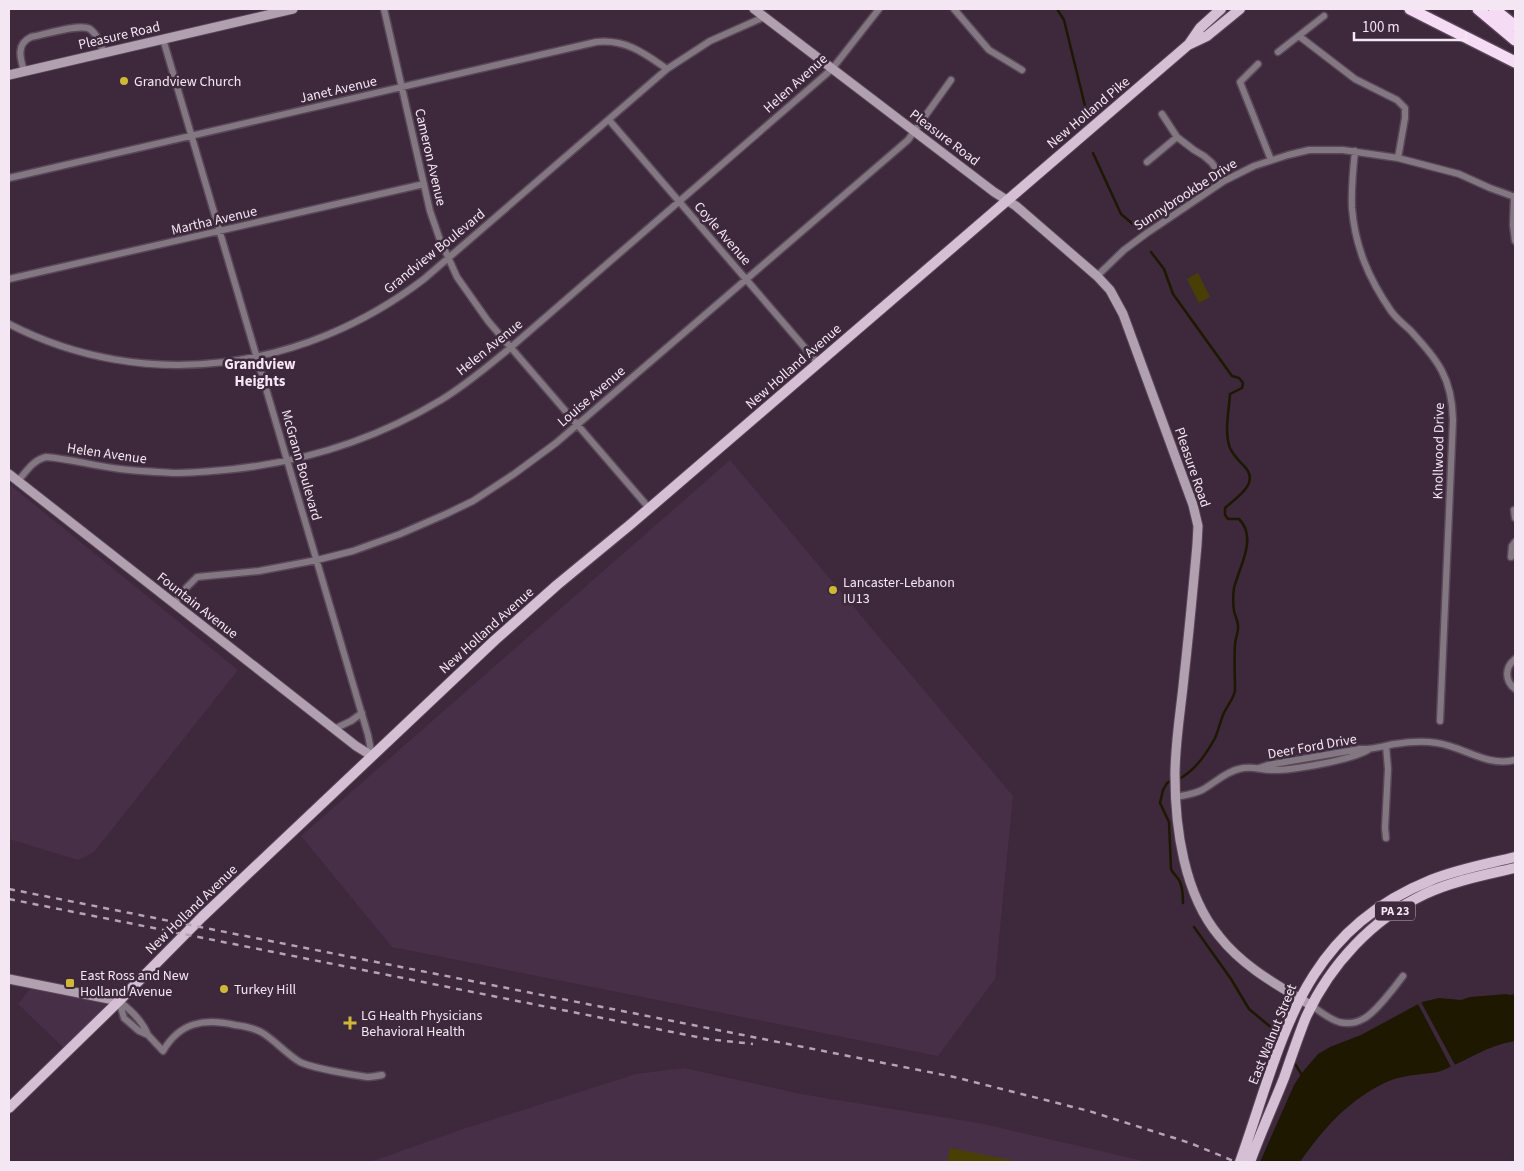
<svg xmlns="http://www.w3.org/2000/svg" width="1524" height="1171" viewBox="0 0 1524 1171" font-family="'Source Sans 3',sans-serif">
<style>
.built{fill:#482f48}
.green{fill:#493f05}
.water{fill:#1e1800}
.pier{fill:#3d283c}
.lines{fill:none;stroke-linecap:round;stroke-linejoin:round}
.stream{stroke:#1e1800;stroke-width:2.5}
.street-casing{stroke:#5a4659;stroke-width:9}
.secondary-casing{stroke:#5a4659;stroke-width:11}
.primary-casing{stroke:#5a4659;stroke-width:12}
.highway-casing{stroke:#5a4659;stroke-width:14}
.street{stroke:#837882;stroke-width:6}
.secondary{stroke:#b1a0b0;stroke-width:9}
.primary{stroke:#d5bfd4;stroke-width:10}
.highway{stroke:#f6dbf5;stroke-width:11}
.rail{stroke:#b4a3b3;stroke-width:2.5;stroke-dasharray:6 6;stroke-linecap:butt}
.poi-dot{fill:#d0b837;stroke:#3d283c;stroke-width:2}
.labels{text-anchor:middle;stroke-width:5;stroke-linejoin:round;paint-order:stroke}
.shield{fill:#3d283c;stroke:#bdadbc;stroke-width:1}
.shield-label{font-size:12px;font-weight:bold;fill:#f4e6f3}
.street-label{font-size:14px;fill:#f4e6f3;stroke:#3d283c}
.poi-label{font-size:14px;fill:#f4e6f3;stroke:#3d283c;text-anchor:start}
.neighbourhood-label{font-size:15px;font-weight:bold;fill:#f4e6f3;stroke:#3d283c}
</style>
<rect width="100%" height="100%" fill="#3d283c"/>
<!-- built -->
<path class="built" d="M730 460 1013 796 995 979 938 1056 392 947 301 836Z
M9 484 238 670 94 852 78 860 9 839Z
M34 984 119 1001 67 1051 18 1004Z
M684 1068 801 1094 984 1124 1148 1162H370L463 1129 636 1074Z"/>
<!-- green -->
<path class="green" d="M1198 273 1210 297 1199 303 1187 279Z
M950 1148 1020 1162H947Z"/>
<!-- water -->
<path class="water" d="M1507 994 1510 995 1515 994V1041C1488 1045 1466 1061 1441 1071 1435 1073 1428 1073 1422 1074 1412 1075 1399 1077 1389 1081 1350 1098 1323 1129 1300 1162H1260L1294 1085 1301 1074 1318 1054 1330 1047 1361 1035 1422 1002 1439 998 1461 1000 1470 997Z"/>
<!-- pier -->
<path class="pier" d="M1421 1002 1455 1065 1451 1067 1418 1004Z"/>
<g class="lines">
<!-- stream -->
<path class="stream" d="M1057 9 1064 20 1086 110
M1093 153 1121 214 1135 226
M1151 252 1164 269 1173 294 1232 376 1239 378 1243 383 1242 388 1230 394C1229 411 1224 432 1230 448 1233 455 1239 461 1244 466 1261 483 1237 497 1225 508V515L1228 519H1239C1258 538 1239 567 1234 588 1233 595 1233 604 1234 611 1235 616 1238 621 1238 626 1239 632 1235 638 1235 645 1234 660 1235 676 1235 691 1233 700 1226 707 1223 715 1220 723 1218 731 1215 738 1207 753 1194 771 1179 779
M1171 781 1167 783 1163 790 1160 803 1169 822 1171 869C1173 874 1178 877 1180 882 1183 889 1183 897 1183 903
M1194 927 1231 979 1249 1009 1273 1029
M1295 1064 1302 1075"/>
<!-- street casing -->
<g class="street-casing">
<path id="street" d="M384 9 430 211 439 237 457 277 488 321 649 508
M954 9 989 50 1022 70
M1299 36 1355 79 1397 100 1405 108V118L1398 158
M163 39 368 735 372 756
M1278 52 1324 16
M1258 64 1240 82 1271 160
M24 71C20 58 16 44 31 37 44 35 79 23 90 29 97 34 101 45 104 53
M1162 114 1177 137 1194 150 1204 156 1212 163 1224 181
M609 120 818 363
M1355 151C1353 170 1351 189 1352 208 1355 247 1369 279 1391 311 1396 318 1403 324 1410 330 1438 361 1452 377 1453 420L1440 721
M1147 162 1177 137
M9 178 596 42C626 39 644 53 667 69
M1514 197 1513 225 1515 241
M1097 276 1124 250 1147 233 1224 181 1254 166 1288 155 1309 150H1343L1398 158 1459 174 1490 188 1515 197
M9 279 424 184
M9 324C145 394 304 371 424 279L667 69 710 41 764 17
M18 481C26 472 33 460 46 457 71 459 95 466 120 469 138 471 156 472 173 473 194 473 214 471 234 469 307 461 378 438 441 400 466 385 488 366 510 348L832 69 879 9
M1514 510 1515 518
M1511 557 1512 546 1515 542
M174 604 187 587 197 577 259 571 317 560 353 551 400 534 446 514 473 501 514 474 556 443 908 140 951 80
M1515 659C1504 668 1505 681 1515 689
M334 729 351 721 362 713
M1386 746 1388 769 1385 828 1386 838
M1259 768 1268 765 1360 749C1372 750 1383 746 1395 744 1408 742 1424 741 1437 743 1465 747 1486 767 1515 760
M1176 797C1186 795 1194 794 1202 790 1215 783 1225 772 1239 769 1254 765 1261 771 1274 770 1293 770 1352 760 1368 750
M119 1001 124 1018 139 1031 148 1035 163 1051C180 1022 204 1018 235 1025 244 1026 253 1028 261 1032 275 1040 286 1054 300 1062 312 1068 353 1075 367 1077 372 1077 377 1076 382 1075
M119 1001C131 1010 142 1020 148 1035
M1312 1006C1321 1012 1329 1019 1339 1022 1347 1024 1356 1023 1363 1019 1374 1014 1395 987 1403 976"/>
</g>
<!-- secondary casing -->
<g class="secondary-casing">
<path id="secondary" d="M754 9 994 192 1016 206 1097 276 1110 290 1123 314 1193 505 1198 526 1197 545C1193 589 1189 633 1184 677 1181 709 1175 742 1175 775 1175 828 1184 894 1219 936 1243 967 1279 986 1312 1006
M9 75 293 9
M9 474 356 746 372 756
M9 979 119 1001"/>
</g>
<!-- primary casing -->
<g class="primary-casing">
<path id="primary" d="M1189 44 1200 28 1221 9
M9 1108 119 1001 202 917 495 640 557 585 631 524 1188 45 1207 36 1240 9
M1240 1162C1283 1041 1298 934 1431 880 1458 869 1487 864 1515 857
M1250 1162C1260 1134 1273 1106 1284 1078 1291 1058 1298 1037 1306 1017 1330 965 1372 919 1425 894 1453 881 1485 875 1515 868"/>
</g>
<!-- highway casing -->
<g class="highway-casing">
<path id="highway" d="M1410 9 1515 62
M1478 9 1515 40
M1494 9 1515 26"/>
</g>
<!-- street -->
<use href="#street" class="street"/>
<!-- secondary -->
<use href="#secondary" class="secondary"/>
<!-- primary -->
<use href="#primary" class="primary"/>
<!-- highway -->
<use href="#highway" class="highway"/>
<!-- rail -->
<path class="rail" d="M9 889 954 1077 1089 1111 1190 1143 1236 1162
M9 899 707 1039 753 1044"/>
</g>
<!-- markers -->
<g class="poi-dot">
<circle cx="124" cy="81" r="5"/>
<circle cx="833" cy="590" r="5"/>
<rect x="65" y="978" width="10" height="10" rx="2.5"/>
<circle cx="224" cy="989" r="5"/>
<path d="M347.5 1015.5h5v5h5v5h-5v5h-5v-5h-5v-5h5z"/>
</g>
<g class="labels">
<!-- shield labels -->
<rect class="shield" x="1375" y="901.5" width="40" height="19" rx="4"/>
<g class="shield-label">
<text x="1395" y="915">PA 23</text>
</g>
<!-- street labels -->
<g class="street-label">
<text transform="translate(119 35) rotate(-13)" y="5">Pleasure Road</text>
<text transform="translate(795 83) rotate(-42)" y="5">Helen Avenue</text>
<text transform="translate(338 89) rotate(-13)" y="5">Janet Avenue</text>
<text transform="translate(1088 112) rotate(-40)" y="5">New Holland Pike</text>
<text transform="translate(945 137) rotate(37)" y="5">Pleasure Road</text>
<text transform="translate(431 157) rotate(77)" y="5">Cameron Avenue</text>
<text transform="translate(1185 194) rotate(-33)" y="5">Sunnybrookbe Drive</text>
<text transform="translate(214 220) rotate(-13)" y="5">Martha Avenue</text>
<text transform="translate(723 233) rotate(49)" y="5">Coyle Avenue</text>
<text transform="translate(434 251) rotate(-39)" y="5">Grandview Boulevard</text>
<text transform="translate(489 347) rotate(-39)" y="5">Helen Avenue</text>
<text transform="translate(793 366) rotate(-41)" y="5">New Holland Avenue</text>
<text transform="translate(591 396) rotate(-41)" y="5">Louise Avenue</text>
<text transform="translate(1438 451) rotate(-89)" y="5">Knollwood Drive</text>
<text transform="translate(107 453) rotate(8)" y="5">Helen Avenue</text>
<text transform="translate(302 465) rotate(74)" y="5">McGrann Boulevard</text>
<text transform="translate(1193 467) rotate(71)" y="5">Pleasure Road</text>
<text transform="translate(198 605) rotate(38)" y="5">Fountain Avenue</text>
<text transform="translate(486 630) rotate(-42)" y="5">New Holland Avenue</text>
<text transform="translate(1312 746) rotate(-10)" y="5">Deer Ford Drive</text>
<text transform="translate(191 909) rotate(-44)" y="5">New Holland Avenue</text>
<text transform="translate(1272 1034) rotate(-68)" y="5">East Walnut Street</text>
</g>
<!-- poi labels -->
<g class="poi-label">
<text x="134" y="86">Grandview Church</text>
<text x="843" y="587">Lancaster-Lebanon<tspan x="843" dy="16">IU13</tspan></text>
<text x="80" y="980">East Ross and New<tspan x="80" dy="16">Holland Avenue</tspan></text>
<text x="234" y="994">Turkey Hill</text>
<text x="361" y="1020">LG Health Physicians<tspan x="361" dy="16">Behavioral Health</tspan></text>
</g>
<!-- neighbourhood labels -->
<g class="neighbourhood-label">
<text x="260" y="369">Grandview<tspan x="260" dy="17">Heights</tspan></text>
</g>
</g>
<!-- border -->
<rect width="1524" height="1171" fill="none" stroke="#f4e6f3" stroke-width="20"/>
<!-- scale -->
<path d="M1354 32v8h112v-8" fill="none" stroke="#f4e6f3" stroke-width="2.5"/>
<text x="1362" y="32" font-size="15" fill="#f4e6f3" stroke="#3d283c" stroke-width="4" paint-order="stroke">100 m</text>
</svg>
